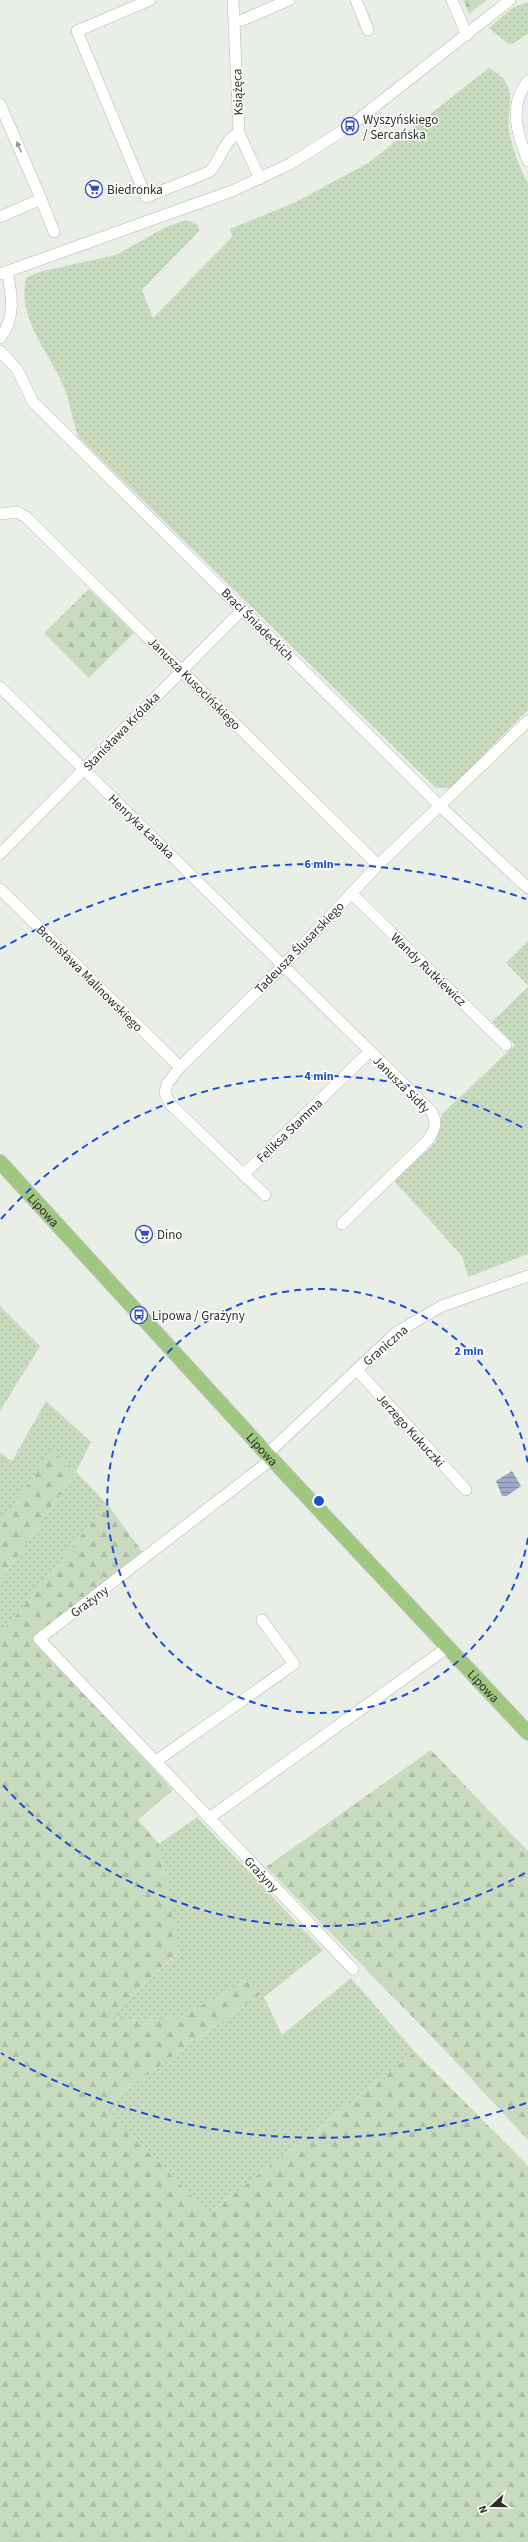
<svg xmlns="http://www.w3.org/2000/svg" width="528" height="2542" viewBox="0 0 528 2542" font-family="'Source Sans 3',sans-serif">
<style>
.grass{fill:url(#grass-dots)}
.forest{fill:url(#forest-firs)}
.water{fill:url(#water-rules)}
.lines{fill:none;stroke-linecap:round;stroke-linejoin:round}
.minor-casing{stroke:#b4b9b2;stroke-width:12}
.major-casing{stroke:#c8c9c8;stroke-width:16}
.minor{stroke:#fff;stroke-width:11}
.major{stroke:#9fc780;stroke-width:14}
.oneway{fill:#969696}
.ring{fill:none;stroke:#1d4ed8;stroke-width:2;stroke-dasharray:7 5}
.labels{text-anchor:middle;stroke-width:3;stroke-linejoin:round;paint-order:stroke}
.street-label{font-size:13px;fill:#2d2e2c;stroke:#fff}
.poi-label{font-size:13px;fill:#2d2e2c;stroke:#fff;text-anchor:start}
.centre{fill:#1d4ed8;stroke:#fff;stroke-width:2}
.ring-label{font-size:12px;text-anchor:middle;font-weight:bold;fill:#1d4ed8;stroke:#fff;stroke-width:3;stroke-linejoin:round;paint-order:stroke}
</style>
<defs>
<pattern id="grass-dots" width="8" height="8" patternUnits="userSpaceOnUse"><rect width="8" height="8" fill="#c9dbbe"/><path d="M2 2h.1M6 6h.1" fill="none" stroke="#adbca3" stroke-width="1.8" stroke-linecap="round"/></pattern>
<pattern id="forest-firs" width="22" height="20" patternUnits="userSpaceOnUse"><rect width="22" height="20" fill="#c9dbbe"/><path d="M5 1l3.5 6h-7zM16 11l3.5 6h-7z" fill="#adbca3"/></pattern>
<pattern id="water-rules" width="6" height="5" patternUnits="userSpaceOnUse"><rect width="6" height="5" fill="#9da9c7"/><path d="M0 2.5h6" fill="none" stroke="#808aa2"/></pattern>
</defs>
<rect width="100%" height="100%" fill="#e9eee7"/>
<!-- grass -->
<path class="grass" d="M528 2V34L510 45 489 28 512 8Z
M489 68C523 86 504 108 510 136 514 153 520 168 528 184V710L450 788H436L78 437C73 421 70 403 64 387 49 351 17 320 26 278L39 272 116 255 164 228 186 220 198 225 199 231 142 290 153 318 232 237 230 229 296 202 368 163Z
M528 941V985L506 963Z
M528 987V1254L468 1277 462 1256 394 1181 436 1142 442 1114 515 1045 492 1022Z
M0 1306 40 1346 0 1411Z
M46 1401 91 1442 76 1472 107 1504 0 1635V1581L76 1472 52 1450 0 1525V1452L12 1461Z
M197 1817 323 1950 264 1997 282 2035 351 1978 415 2052 208 2214 105 2105 262 1993 246 1981 179 2018 106 2022 179 1952 159 1844Z"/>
<!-- forest -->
<path class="forest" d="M463 0H487L469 14Z
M89 589 134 633 89 678 44 633Z
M52 1449 76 1472 0 1581V1525Z
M107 1504 144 1554 33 1638 173 1790 138 1820 159 1844 179 1951 107 2022 179 2018 246 1981 262 1993 105 2105 208 2214 415 2052 528 2166V2542H0V1635Z
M431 1750 528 1851V2140L439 2044 266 1867Z"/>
<!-- water -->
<path class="water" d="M512 1471 521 1486 507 1496H502L496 1481Z"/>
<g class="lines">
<!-- minor casing -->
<g class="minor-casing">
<path id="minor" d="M150 0 77 31 146 197 209 172C222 160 222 141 239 133
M233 0 239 133 260 179
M356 0 368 30
M452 0 467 35
M234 21H240L289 0
M528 81C508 105 517 134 528 161
M0 104 41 199 0 217
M41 199 54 232
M0 274 232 191 290 164 350 126 510 0
M0 338C16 318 12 295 7 271
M0 351 17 369 33 402 440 806 528 888
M0 514 17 512 26 517 378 865
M0 687 431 1111C438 1123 435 1129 428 1140L342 1224
M0 854 243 609
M0 889 180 1067
M351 893 506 1045
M243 1175 370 1051
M265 1195 171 1105 165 1093 167 1084 180 1067 284 965 378 865 528 721
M357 1370 466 1490
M267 1454 397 1332 442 1306 528 1276
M272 1459 39 1639 353 1969
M156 1761 294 1664 262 1620
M209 1818 448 1647"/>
</g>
<!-- major casing -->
<g class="major-casing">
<g id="major">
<path id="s1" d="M0 1162 267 1454 528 1733"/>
</g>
</g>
<!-- minor -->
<use href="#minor" class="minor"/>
<!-- major -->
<use href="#major" class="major"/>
</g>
<!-- one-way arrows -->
<defs><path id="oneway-solid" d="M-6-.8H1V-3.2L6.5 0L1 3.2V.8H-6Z"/></defs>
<use class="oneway" href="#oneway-solid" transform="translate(19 147) rotate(-114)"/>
<!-- distance rings -->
<g class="ring">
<path d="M528 1538A212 212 0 1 1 528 1464"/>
<path d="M525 1873A425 425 0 0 1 1 1783M1 1219A425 425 0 0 1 525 1129"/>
<path d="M526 2103A637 637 0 0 1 1 2053M0 949A637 637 0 0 1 526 899"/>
</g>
<!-- icons -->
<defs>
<g id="bus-ring" transform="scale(0.9)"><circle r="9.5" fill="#fff" stroke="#344cbe" stroke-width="1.5"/><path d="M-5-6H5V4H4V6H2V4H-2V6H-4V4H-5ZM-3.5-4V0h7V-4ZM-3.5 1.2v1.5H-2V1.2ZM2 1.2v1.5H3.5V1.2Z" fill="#344cbe"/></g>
<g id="supermarket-ring" transform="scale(0.9)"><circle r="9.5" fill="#fff" stroke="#344cbe" stroke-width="1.5"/><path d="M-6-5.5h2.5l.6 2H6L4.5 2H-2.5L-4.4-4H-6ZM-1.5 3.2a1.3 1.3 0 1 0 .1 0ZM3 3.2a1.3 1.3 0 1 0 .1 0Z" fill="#344cbe"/></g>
</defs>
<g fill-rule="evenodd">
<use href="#bus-ring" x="350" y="126"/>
<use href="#supermarket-ring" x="94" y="189"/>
<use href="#supermarket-ring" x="144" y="1234"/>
<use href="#bus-ring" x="139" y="1315"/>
</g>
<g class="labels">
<!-- street labels -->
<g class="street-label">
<text transform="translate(237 92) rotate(-92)" y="5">Książęca</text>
<text transform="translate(258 624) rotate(45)" y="5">Braci Śniadeckich</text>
<text transform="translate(195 683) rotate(45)" y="5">Janusza Kusocińskiego</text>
<text transform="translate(121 731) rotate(-46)" y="5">Stanisława Królaka</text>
<text transform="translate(142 826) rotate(44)" y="5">Henryka Łasaka</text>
<text transform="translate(299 947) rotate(-46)" y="5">Tadeusza Ślusarskiego</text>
<text transform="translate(429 969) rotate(44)" y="5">Wandy Rutkiewicz</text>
<text transform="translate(90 978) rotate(45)" y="5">Bronisława Malinowskiego</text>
<text transform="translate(402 1084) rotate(45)" y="5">Janusza Sidły</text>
<text transform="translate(289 1130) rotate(-44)" y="5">Feliksa Stamma</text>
<text dy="5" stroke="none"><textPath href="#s1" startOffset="65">Lipowa</textPath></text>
<text transform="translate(385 1345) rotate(-41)" y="5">Graniczna</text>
<text transform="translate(411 1430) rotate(48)" y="5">Jerzego Kukuczki</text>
<text dy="5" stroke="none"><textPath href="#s1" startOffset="389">Lipowa</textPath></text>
<text transform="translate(89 1601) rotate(-37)" y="5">Grażyny</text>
<text dy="5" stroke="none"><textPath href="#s1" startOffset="713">Lipowa</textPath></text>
<text transform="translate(262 1874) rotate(47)" y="5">Grażyny</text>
</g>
<!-- poi labels -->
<g class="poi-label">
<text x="363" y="124">Wyszyńskiego<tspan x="363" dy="15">/ Sercańska</tspan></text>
<text x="107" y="194">Biedronka</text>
<text x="157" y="1239">Dino</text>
<text x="152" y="1320">Lipowa / Grażyny</text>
</g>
</g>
<circle cx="319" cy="1501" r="6" class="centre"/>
<g class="ring-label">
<text x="319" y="868">6 min</text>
<text x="319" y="1080">4 min</text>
<text x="469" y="1355">2 min</text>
</g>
<!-- north arrow -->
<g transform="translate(492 2506) rotate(249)" stroke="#ffffff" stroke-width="3" paint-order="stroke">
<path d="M0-3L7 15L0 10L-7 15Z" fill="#2d2e2c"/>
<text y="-6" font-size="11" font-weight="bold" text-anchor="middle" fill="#2d2e2c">N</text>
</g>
</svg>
